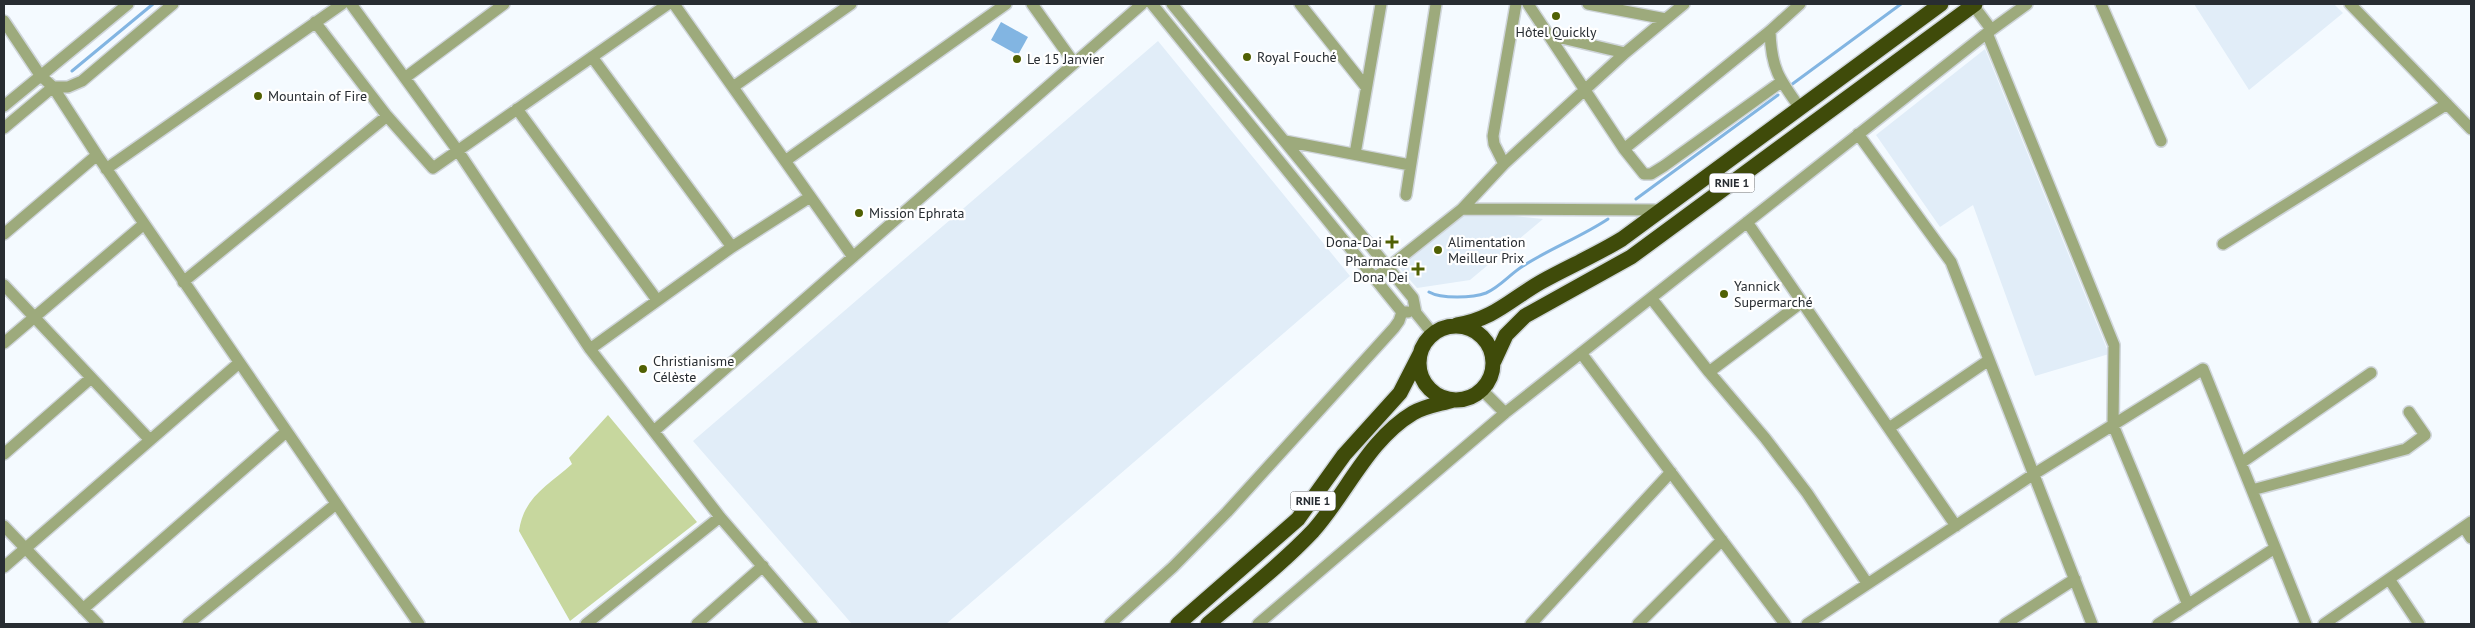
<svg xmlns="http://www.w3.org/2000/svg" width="2475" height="628" viewBox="0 0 2475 628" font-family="'PT Sans',sans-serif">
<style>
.built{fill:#e1edf8}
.green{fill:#c7d79e}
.water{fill:#82b5e2}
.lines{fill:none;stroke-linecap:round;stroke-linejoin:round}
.stream{stroke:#82b5e2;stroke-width:3}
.minor-casing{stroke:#cfd5da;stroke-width:14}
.highway-casing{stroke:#cfd5da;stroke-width:18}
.minor{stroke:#9daa7c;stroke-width:11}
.highway{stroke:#3f4b0a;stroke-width:15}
.poi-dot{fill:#506003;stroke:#fff;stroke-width:2}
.labels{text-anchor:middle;stroke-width:4.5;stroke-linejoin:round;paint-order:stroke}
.shield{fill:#fff;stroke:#686c70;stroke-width:1}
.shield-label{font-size:12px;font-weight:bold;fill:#282d32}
.poi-label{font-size:14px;fill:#282d32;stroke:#fff;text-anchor:start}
</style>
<rect width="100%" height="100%" fill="#f4faff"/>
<!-- built -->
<path class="built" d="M2194 4H2334L2343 13 2249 90Z
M1158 41 1350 276 946 624H852L693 441Z
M1985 49 2109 354 2035 376 1973 205 1940 227 1876 135Z
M1466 211 1543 219 1470 280 1417 288 1397 265Z"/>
<!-- green -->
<path class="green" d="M608 415 697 522 570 621 519 531C524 496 548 486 572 464L569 458Z"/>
<!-- water -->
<path class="water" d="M1001 22 1028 37 1018 55 991 40Z"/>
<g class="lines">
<!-- stream -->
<path class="stream" d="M72 71 153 4
M1791 85 1901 4
M1636 199 1778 95
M1429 292C1441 299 1473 298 1486 293 1500 287 1510 274 1523 266 1551 248 1581 237 1608 219"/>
<!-- minor casing -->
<g class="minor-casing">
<path id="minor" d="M351 4 458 151 590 349 720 517 812 624
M674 4 853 257
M1032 4 1074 63
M1152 4 1402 312H1408
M1172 4 1413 298 1416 313 1433 334
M1300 4 1366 87
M1528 4 1624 149 1644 174H1651L1664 166 1781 82
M1588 4 1666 19
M2101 4 2161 141
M2350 4 2471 129
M1973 5 1991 29
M4 21 40 75 53 87 97 155 419 624
M315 22 387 116 433 168 668 4
M1770 31C1771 68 1779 79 1800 108
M1987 33 2114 345 2113 425 2188 605
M1549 35 1625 53
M592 57 732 247
M406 77 504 4
M733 87 851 4
M4 106 128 4
M517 109 657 300
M4 128 53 87H68L82 81 173 4
M1858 134 1951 262 2092 624
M1285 141 1410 165
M1624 149 1770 31 1800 4
M1355 154 1381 4
M785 161 1006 4
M1504 164 1494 144 1493 136 1516 4
M106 169 342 4
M1406 195 1436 4
M1462 209 1661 210
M1747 222 1956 526
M4 234 97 155
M2223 244 2447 104
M1375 278 1462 209 1504 164 1625 53 1684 4
M183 282 387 116
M4 285 150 440
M1651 298 1709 372 1765 438 1807 493 1867 583
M4 343 144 224
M590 349 732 247 810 197
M1581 353 1785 624
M1709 372 1802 302
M1482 390 1505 413
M1889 428 1989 360
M654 431 1142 4
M4 454 91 378
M2241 463 2371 373
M2252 490 2406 449 2425 435 2409 412
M4 526 98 624
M2464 527 2471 538
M4 567 239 363
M2389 579 2419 624
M83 609 286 432
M188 624 336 504
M586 624 720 517
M697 624 763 566
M1110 624 1173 567 1227 512 1394 328 1399 321 1402 312
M1258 624 1505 413 1987 33 2027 4
M1531 624 1671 472
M1638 624 1722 540
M1807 624 2034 474 2203 369 2306 624
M2005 624 2075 579
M2158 624 2275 548
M2324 624 2471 522"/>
</g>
<!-- highway casing -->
<g class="highway-casing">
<path id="highway" d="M1457 325C1494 319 1511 299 1541 282 1568 267 1596 255 1622 239L1941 4
M1419 363a37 37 0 1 1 74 0a37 37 0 1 1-74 0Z
M1494 361 1506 335 1525 316 1631 257 1975 4
M1178 624 1298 519 1344 455 1400 393 1420 354
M1208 624C1243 594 1281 565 1313 531 1347 493 1368 440 1413 413 1425 406 1440 404 1453 400"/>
</g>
<!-- minor -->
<use href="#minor" class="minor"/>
<!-- highway -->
<use href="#highway" class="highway"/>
</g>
<!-- markers -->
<g class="poi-dot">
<circle cx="1556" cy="16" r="5"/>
<circle cx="1247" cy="57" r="5"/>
<circle cx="1017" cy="59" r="5"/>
<circle cx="258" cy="96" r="5"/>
<circle cx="859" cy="213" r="5"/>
<path d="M1389.5 234.5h5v5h5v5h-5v5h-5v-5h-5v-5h5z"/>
<circle cx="1438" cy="250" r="5"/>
<path d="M1415.5 261.5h5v5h5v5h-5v5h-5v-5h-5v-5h5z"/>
<circle cx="1724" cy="294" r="5"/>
<circle cx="643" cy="369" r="5"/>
</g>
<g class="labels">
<!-- shield labels -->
<g class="shield">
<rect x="1709.5" y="173.5" width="45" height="19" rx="4"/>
<rect x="1290.5" y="491.5" width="45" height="19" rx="4"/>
</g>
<g class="shield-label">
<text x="1732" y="187">RNIE 1</text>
<text x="1313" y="505">RNIE 1</text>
</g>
<!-- poi labels -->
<g class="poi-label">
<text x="1556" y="37" text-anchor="middle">Hôtel Quickly</text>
<text x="1257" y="62">Royal Fouché</text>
<text x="1027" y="64">Le 15 Janvier</text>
<text x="268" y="101">Mountain of Fire</text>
<text x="869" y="218">Mission Ephrata</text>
<text x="1382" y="247" text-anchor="end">Dona-Dai</text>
<text x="1448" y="247">Alimentation<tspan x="1448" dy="16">Meilleur Prix</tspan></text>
<text x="1408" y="266" text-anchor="end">Pharmacie<tspan x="1408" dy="16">Dona Dei</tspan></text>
<text x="1734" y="291">Yannick<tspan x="1734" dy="16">Supermarché</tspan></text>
<text x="653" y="366">Christianisme<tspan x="653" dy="16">Célèste</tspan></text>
</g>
</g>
<!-- border -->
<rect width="2475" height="628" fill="none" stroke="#282d32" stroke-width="10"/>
</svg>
